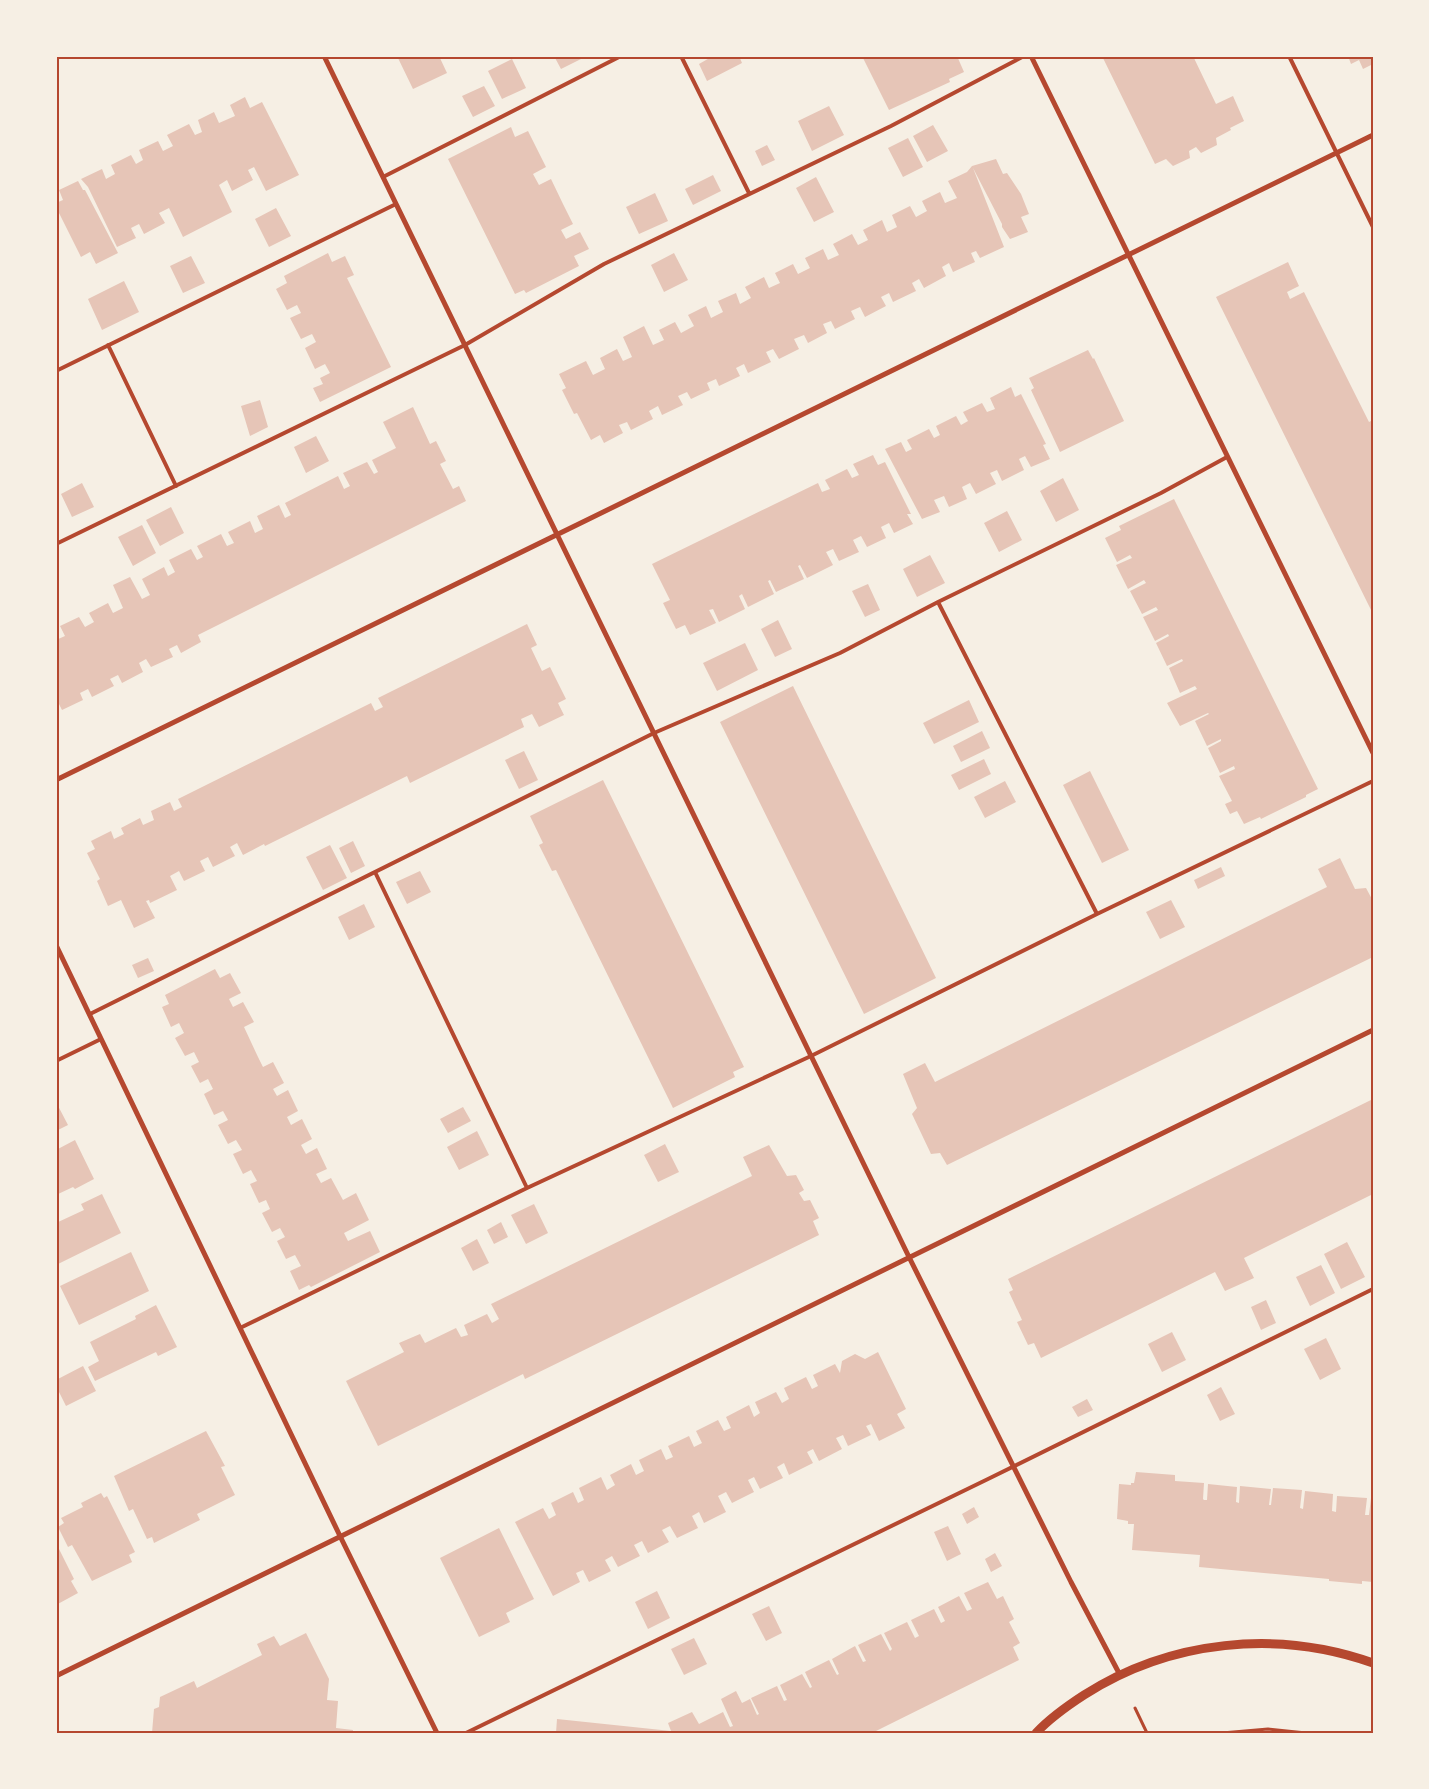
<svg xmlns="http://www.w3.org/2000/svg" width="1429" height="1789" viewBox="0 0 1429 1789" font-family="Montserrat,sans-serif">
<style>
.building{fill:#e6c5b7}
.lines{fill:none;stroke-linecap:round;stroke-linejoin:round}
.path{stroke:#b5482f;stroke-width:3}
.service{stroke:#b5482f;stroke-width:4}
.minor{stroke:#b5482f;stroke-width:5}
.tertiary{stroke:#b5482f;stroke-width:9}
.neatline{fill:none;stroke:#b5482f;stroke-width:2}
</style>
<rect width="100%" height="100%" fill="#f6efe4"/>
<!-- building -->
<path class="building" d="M397 56H439L447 73 413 89Z
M554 56H587L561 69Z
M713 56H739L742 63 707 81 699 64Z
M862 56H957L964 72 949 79 950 82 889 110Z
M1102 56H1193L1216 104 1233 96 1244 121 1230 128 1231 130 1216 138 1217 145 1201 153 1196 147 1189 151 1190 158 1173 166 1166 159 1155 164Z
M1348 56H1373V64L1363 69 1359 60 1351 64Z
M512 59 526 88 502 99 488 71Z
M484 86 495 106 473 117 462 96Z
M245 97 250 108 262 102 299 175 266 191 254 167 248 170 253 180 232 191 227 180 219 185 232 212 183 237 169 208 159 213 165 223 144 234 139 224 131 228 136 238 117 247 88 187 81 179 102 169 106 179 115 174 111 165 131 155 136 164 143 160 139 150 158 141 163 151 173 146 167 135 189 124 195 135 202 132 198 120 214 112 219 123 235 116 230 105Z
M829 106 844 135 812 151 798 121Z
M933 125 948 151 927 162 913 136Z
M511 127 515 137 528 131 546 167 533 174 539 185 551 179 563 204 573 224 561 230 566 239 580 232 589 249 574 256 579 266 526 293 524 290 515 294 448 159Z
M908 138 923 167 903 177 888 148Z
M767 145 775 160 762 166 755 151Z
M996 159 1003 174 1007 173 1021 194 1029 214 1021 217 1028 232 1010 239 1002 227V224L973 168 1004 247 980 258 976 251 971 253 975 262 953 272 949 263 942 267 946 276 924 288 919 279 912 283 916 291 893 302 889 293 881 297 886 306 865 317 860 307 851 311 855 319 835 329 831 321 823 324 827 333 808 343 804 335 794 339 799 349 779 359 773 349 766 352 771 362 748 373 744 364 736 368 740 376 719 386 716 379 707 383 710 390 691 399 687 392 678 396 683 405 662 415 658 406 649 411 653 419 631 430 627 422 619 425 623 433 604 443 600 435 591 440 577 413 574 414 562 390 566 388 559 374 586 361 593 375 605 369 600 358 617 349 623 361 632 357 623 337 644 326 653 345 664 340 659 330 675 322 681 333 694 326 688 315 706 306 711 318 723 312 718 301 736 293 740 304 751 298 745 287 764 277 769 288 780 283 775 273 793 264 798 274 810 268 805 258 823 249 828 260 839 255 833 244 852 234 858 245 868 240 863 230 882 220 887 232 897 227 892 215 910 206 916 217 927 211 922 201 940 192 945 203 957 198 948 181 967 172 972 166Z
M713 175 721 191 693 205 685 189Z
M816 177 834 212 814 222 796 188Z
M78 181 83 190H85L118 253 96 264 90 252 81 257 56 207V203L63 200 59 190Z
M655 193 668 221 639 234 626 207Z
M276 208 291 236 269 247 255 219Z
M328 253 332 262 345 256 354 275 347 278 391 367 320 402 313 388 323 384 320 378 330 373 325 364 315 369 305 348 316 342 312 334 301 339 290 318 301 313 297 305 287 310 276 289 287 283 284 276Z
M674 253 688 280 664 292 651 265Z
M191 256 205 283 183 293 170 266Z
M1288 262 1299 286 1287 292 1290 299 1304 292 1369 422 1373 420V614L1216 297Z
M124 281 139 312 102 330 88 299Z
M1088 350 1093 359 1094 358 1124 421 1060 452 1031 390 1034 388 1029 378Z
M1011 387 1015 397 1021 394 1046 444 1043 445 1050 459 1031 467 1025 456 1019 459 1024 470 1002 481 997 470 990 473 996 484 976 494 970 483 962 487 967 499 949 507 944 496 934 500 940 512 922 519 885 449 901 442 906 452 912 449 907 440 929 429 934 438 940 435 936 426 956 416 961 425 968 421 963 412 982 403 987 412 995 409 990 398Z
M260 400 268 427 250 436 241 406Z
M413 407 430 444 436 441 446 461 440 464 453 489 459 486 466 501 198 635 201 642 181 653 177 645 169 649 173 657 151 667 146 659 139 663 143 672 122 683 118 675 110 679 114 686 92 697 88 689 80 693 83 700 62 710 59 704 56 705V640L65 636 60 626 79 617 85 627 94 622 89 613 108 603 113 613 123 608 113 585 130 577 142 599 150 595 142 579 164 567 168 576 175 572 169 560 191 549 197 560 203 557 197 546 221 534 227 546 234 543 228 532 250 521 255 533 263 529 257 516 279 505 285 518 291 515 285 503 338 476 344 489 350 486 343 473 367 462 374 474 378 472 372 460 396 448 383 422Z
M316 436 329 461 306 473 294 447Z
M873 455 878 465 885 462 911 514H907L913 524 894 533 889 523 881 527 886 538 867 547 861 536 853 540 859 552 839 561 833 549 826 552 833 565 807 578 800 565 798 566 804 579 776 592 770 580 768 581 774 594 748 607 742 594 739 596 745 609 719 622 713 609 709 610 716 623 690 635 685 625 676 629 663 603 670 600 652 564 818 483 822 492 830 489 825 480 847 469 852 478 859 475 853 464Z
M1063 478 1079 510 1056 522 1040 491Z
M82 483 94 507 72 517 61 494Z
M1174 499 1318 789 1306 795V797L1261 819 1260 817 1244 824 1237 811 1230 814 1225 804 1232 801 1219 776 1235 769 1234 766 1220 773 1208 748 1221 741V739L1207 746 1195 721 1209 714 1208 713 1180 726 1167 703 1197 689 1195 686 1180 693 1169 668 1183 661 1182 659 1167 666 1156 643 1169 636 1168 634 1155 641 1143 617 1158 610 1156 607 1142 614 1130 591 1146 583 1144 580 1128 589 1116 565 1132 558 1130 555 1117 562 1105 538 1121 530 1119 526Z
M171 507 184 533 160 546 146 520Z
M1007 511 1022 540 999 552 984 523Z
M142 525 156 553 133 566 118 537Z
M930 555 945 583 917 597 903 569Z
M868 584 880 610 865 617 852 591Z
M778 620 792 649 775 657 761 629Z
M527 624 537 645 531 648 542 671 550 667 566 699 558 703 564 715 539 727 532 714 521 719 524 727 410 783 407 776 265 846 264 844 243 855 237 843 230 847 235 856 213 867 208 857 200 861 205 871 184 881 179 871 170 876 177 890 150 903 149 900 146 901 155 918 134 928 121 900 108 906 97 881 100 879 87 853 95 849 91 841 111 831 114 839 124 834 121 828 140 818 143 825 154 820 151 811 170 802 174 811 182 807 178 799 371 703 375 711 383 707 378 698Z
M745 643 758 670 717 691 703 663Z
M793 686 936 978 864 1014 720 722Z
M969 700 979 722 934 744 923 723Z
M982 731 990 748 961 762 953 746Z
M524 751 538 780 519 789 505 760Z
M984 759 991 774 959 790 951 775Z
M1090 771 1129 850 1102 863 1063 785Z
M603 780 744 1067 733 1072 735 1077 673 1108 556 870 552 871 539 845 543 843 530 816Z
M1005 781 1016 802 985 818 974 797Z
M353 841 365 866 351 873 339 848Z
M330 845 347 878 323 890 306 857Z
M1340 858 1355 889 1366 888 1373 901V957L947 1165 940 1153 931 1154 912 1114 917 1108 903 1074 925 1063 935 1082 1327 887 1318 869Z
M1221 867 1225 876 1198 889 1194 880Z
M420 871 431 892 407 904 396 882Z
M1171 900 1185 927 1160 939 1146 912Z
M364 904 375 927 349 940 338 917Z
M148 958 154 971 138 978 132 965Z
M215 969 220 978 230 973 241 993 229 999 233 1007 243 1002 254 1022 244 1027 258 1057 263 1067 273 1062 284 1083 273 1089 277 1096 288 1090 298 1111 287 1117 291 1125 302 1119 312 1139 301 1145 306 1154 317 1148 327 1169 316 1174 321 1183 331 1178 343 1200 356 1193 369 1220 344 1233 348 1241 370 1231 380 1252 311 1287 309 1285 299 1290 290 1271 301 1266 295 1255 286 1259 277 1241 285 1237 280 1228 272 1232 262 1213 270 1209 266 1200 259 1203 250 1184 257 1181 251 1170 243 1174 233 1154 242 1150 236 1140 228 1144 218 1125 228 1120 223 1111 214 1115 204 1094 213 1089 208 1079 200 1083 191 1066 199 1062 194 1052 185 1056 175 1038 184 1033 179 1023 171 1027 162 1007 169 1004 165 995Z
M1373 1099V1194L1244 1258 1254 1278 1225 1291 1215 1272 1041 1358 1034 1343 1028 1345 1017 1322 1022 1320 1009 1292 1013 1290 1008 1279Z
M56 1102 68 1125 56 1131Z
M463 1107 471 1121 448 1133 440 1119Z
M477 1131 489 1155 459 1170 447 1147Z
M75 1140 94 1179 75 1189 73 1187 56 1195V1150Z
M665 1144 679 1172 658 1182 644 1155Z
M769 1145 787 1176 796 1175 804 1190 799 1193 804 1201 810 1200 819 1218 813 1221 819 1235 525 1379 523 1374 378 1446 346 1381 404 1352 399 1343 420 1334 425 1343 456 1328 461 1337 468 1335 464 1325 487 1314 492 1323 499 1319 491 1304 752 1176 743 1157Z
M102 1194 121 1233 56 1265V1223L84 1210 81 1204Z
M534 1204 548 1233 526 1244 511 1215Z
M501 1222 508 1237 494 1244 487 1230Z
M477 1239 489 1263 473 1271 461 1248Z
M1347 1242 1365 1277 1341 1289 1324 1254Z
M131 1252 149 1291 79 1325 60 1286Z
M1321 1265 1335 1293 1310 1306 1296 1277Z
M1266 1300 1276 1323 1261 1330 1251 1307Z
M156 1305 177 1347 158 1356 156 1352 95 1381 88 1367 99 1361 90 1342 136 1319 135 1316Z
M1172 1332 1186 1360 1162 1372 1148 1344Z
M1326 1338 1341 1369 1320 1380 1304 1349Z
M878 1352 906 1409 897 1414 905 1428 879 1441 871 1424 866 1426 871 1435 848 1446 843 1435 836 1438 842 1449 819 1461 813 1449 807 1452 813 1463 789 1475 784 1463 777 1467 783 1478 760 1489 754 1477 748 1480 754 1492 732 1503 726 1492 718 1496 726 1512 704 1523 699 1512 692 1516 698 1528 677 1538 670 1526 662 1530 669 1542 648 1553 642 1541 634 1545 640 1556 618 1567 612 1556 605 1560 611 1571 589 1582 583 1570 576 1573 580 1582 553 1596 515 1522 543 1508 549 1519 556 1515 551 1503 573 1492 578 1503 584 1500 579 1488 601 1477 607 1490 615 1485 610 1475 631 1464 636 1475 644 1471 639 1460 661 1449 666 1460 673 1457 668 1446 689 1436 694 1447 702 1443 696 1431 718 1420 724 1431 731 1428 726 1417 749 1405 754 1417 760 1413 755 1402 776 1392 782 1403 789 1399 784 1388 806 1377 812 1389 818 1386 813 1375 835 1364 840 1373 842 1361 855 1354 865 1359Z
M83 1366 96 1391 66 1406 56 1386V1380Z
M1221 1387 1235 1414 1220 1421 1207 1395Z
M1087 1399 1093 1410 1078 1417 1072 1407Z
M206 1431 225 1466 221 1467 235 1495 197 1514 200 1520 154 1543 152 1537 147 1539 133 1509 129 1511 114 1476Z
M1136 1472 1175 1475V1481L1204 1483 1203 1499 1204 1500H1207L1208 1484 1237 1487 1236 1502 1239 1503 1240 1486 1271 1489 1269 1505H1271L1273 1488 1302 1490 1300 1508 1303 1509 1305 1491 1333 1494 1332 1511 1336 1512 1337 1496 1367 1498 1365 1515H1369L1371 1498H1373V1582L1362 1581V1584L1329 1581V1579L1199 1567 1200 1555 1132 1550 1134 1524H1128V1521L1117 1519 1119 1484 1131 1485V1483H1134Z
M101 1493 104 1498 107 1496 135 1552 129 1555 132 1562 92 1581 72 1545 68 1547 58 1527 64 1523 61 1518 83 1507 81 1503Z
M974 1507 979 1517 967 1524 962 1514Z
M948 1526 961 1554 947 1561 934 1532Z
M499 1528 534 1599 506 1613 510 1622 479 1637 440 1558Z
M56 1543 74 1579 71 1581 78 1593 56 1605Z
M995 1553 1002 1566 991 1572 985 1559Z
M988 1582 997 1599 1003 1596 1014 1619 1009 1622 1020 1643 1013 1647 1019 1660 872 1733H556L557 1719 671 1731 668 1723 692 1712 699 1724 723 1712 730 1727 733 1726 721 1699 736 1691 742 1703 750 1699 757 1715 759 1714 751 1698 777 1686 784 1701 787 1700 780 1685 802 1674 810 1688 812 1687 805 1672 829 1660 837 1675 839 1674 832 1659 855 1646 863 1662 866 1661 858 1645 881 1634 890 1651 892 1649 884 1633 907 1622 915 1638 919 1636 911 1620 934 1609 941 1623 945 1621 938 1607 959 1596 967 1611 972 1609 964 1593Z
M657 1591 670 1618 648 1629 635 1602Z
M769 1606 782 1633 766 1641 752 1614Z
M306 1633 329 1679 327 1700 338 1701 336 1728 353 1730V1733H152L154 1709 159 1707 160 1697 194 1681 197 1688 262 1655 257 1644 274 1636 280 1646Z
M694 1638 707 1664 684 1675 671 1649Z"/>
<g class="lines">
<!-- path -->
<path class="path" d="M1135 1708 1147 1733
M1222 1733 1268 1729 1306 1733"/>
<!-- service -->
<path class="service" d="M681 56 749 193
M1289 56 1373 227
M383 177 621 56
M108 345 176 486
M56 371 396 204
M56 544 465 345 604 264 891 126 1024 56
M938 602 1097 914
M375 872 527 1188
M90 1014 654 733 840 653 938 602 1161 493 1227 457
M56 1061 101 1039
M240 1328 527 1188 811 1056 1097 914 1373 781
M466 1733 988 1479 1373 1289"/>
<!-- minor -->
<path class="minor" d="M324 56 909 1257 1071 1582 1120 1675
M1031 56 1373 753
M56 780 1373 135
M56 945 340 1536 437 1733
M56 1676 1373 1030"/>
<!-- tertiary -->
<path class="tertiary" d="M1036 1733C1050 1718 1067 1706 1084 1695 1170 1640 1277 1629 1373 1663"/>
</g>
<!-- border -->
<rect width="1429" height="1789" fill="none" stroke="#f6efe4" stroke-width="115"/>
<rect x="58" y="58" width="1314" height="1674" class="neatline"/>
</svg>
